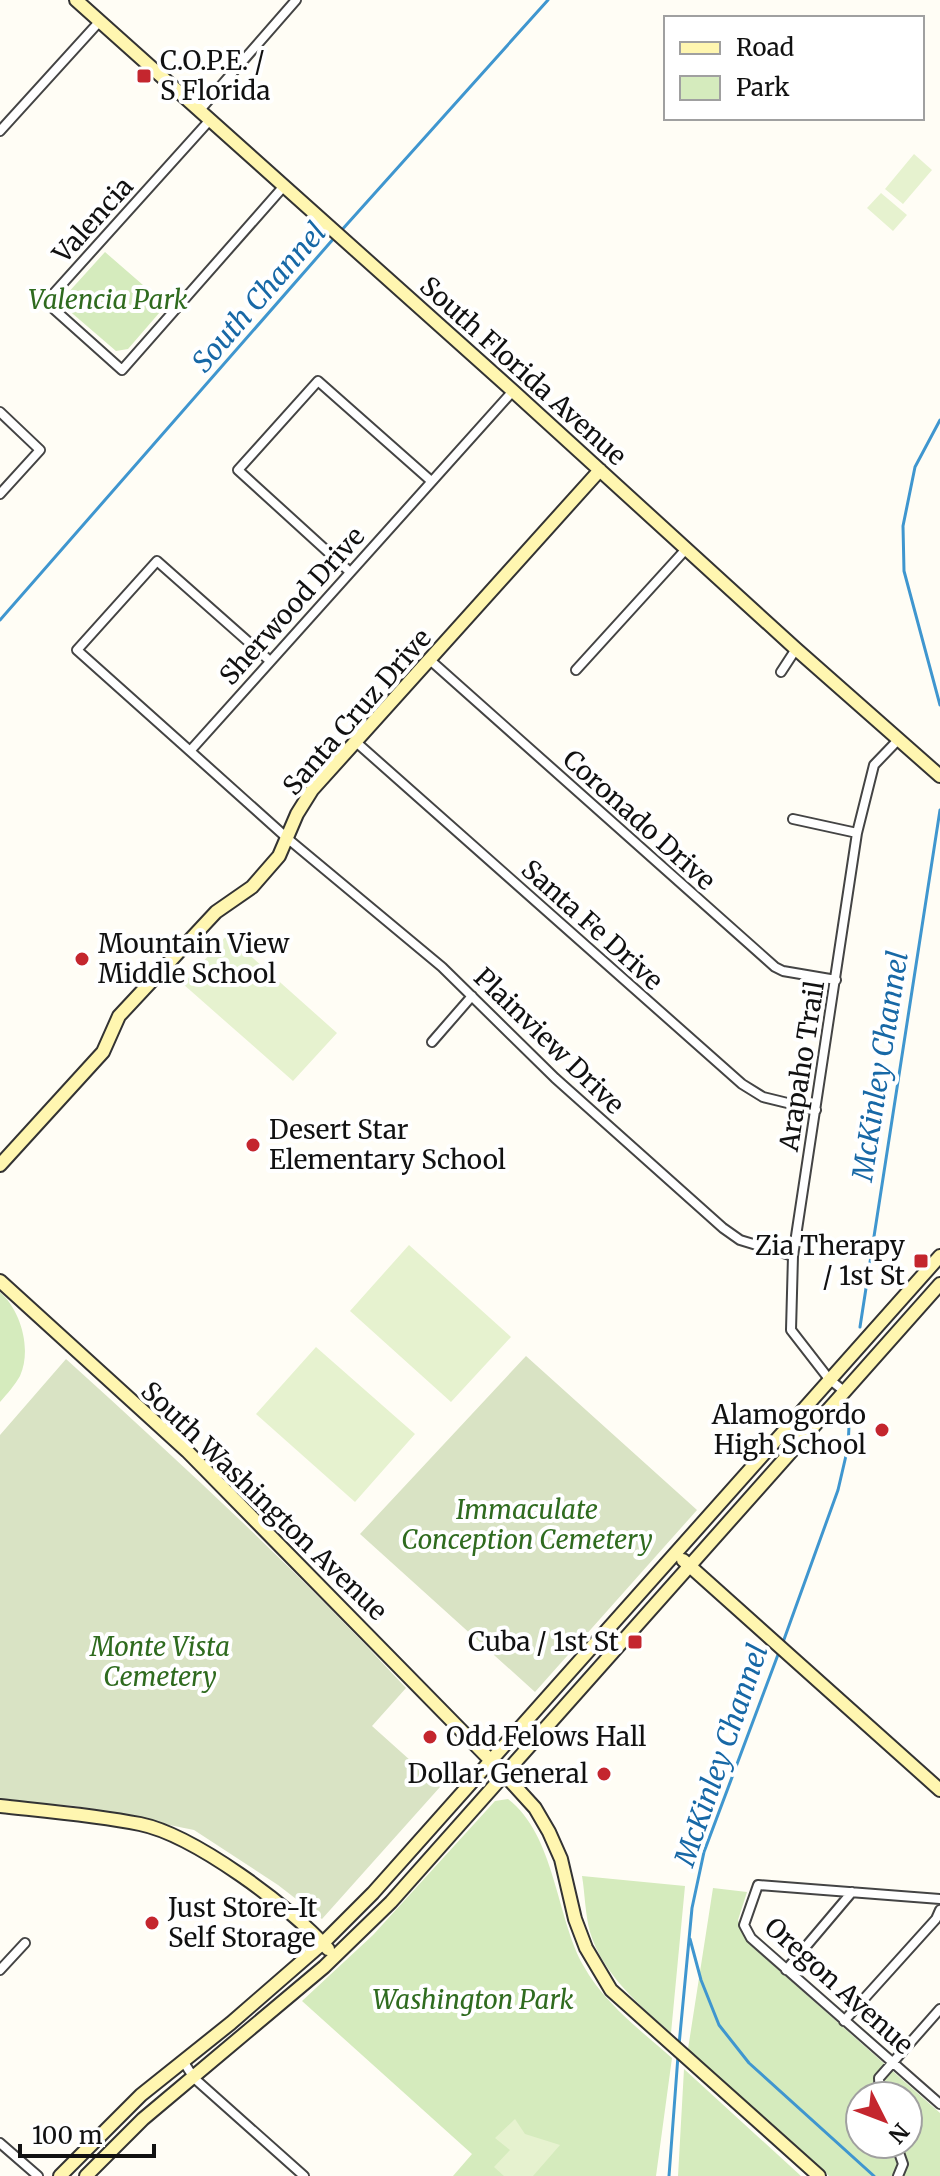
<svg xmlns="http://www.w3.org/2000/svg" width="940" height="2176" viewBox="0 0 940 2176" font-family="Merriweather,serif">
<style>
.green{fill:#d5ebbd;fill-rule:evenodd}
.cemetery{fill:#d9e3c4}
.pitch{fill:#e6f2cf}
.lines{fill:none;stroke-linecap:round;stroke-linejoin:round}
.stream{stroke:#3f96cf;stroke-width:3}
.street-casing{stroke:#444;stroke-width:12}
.secondary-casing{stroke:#333;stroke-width:16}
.street{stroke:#fff;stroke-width:8}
.secondary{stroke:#fff6b0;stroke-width:12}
.poi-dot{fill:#c4262e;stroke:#fff;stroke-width:3}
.labels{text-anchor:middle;stroke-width:8;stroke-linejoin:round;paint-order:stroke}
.poi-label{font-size:26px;fill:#111;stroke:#fff;text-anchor:start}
.street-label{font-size:26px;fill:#111;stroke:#fff}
.park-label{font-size:26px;font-style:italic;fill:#2f6b1f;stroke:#fff}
.water-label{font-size:28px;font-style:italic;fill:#1768a6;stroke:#fff}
</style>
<rect width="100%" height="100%" fill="#fffdf5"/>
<!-- green -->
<path class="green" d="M105 252 166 305 128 349 116 351 66 308V295Z
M0 1292C21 1311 32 1349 20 1376 15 1385 7 1394 0 1402Z
M508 1799C555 1835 556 1916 583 1965 604 2003 640 2030 672 2058L656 2176H453L472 2154 302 2001 373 1935 495 1801Z
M582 1876 685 1886 671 2033C640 2006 602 1973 590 1932 585 1914 585 1894 582 1876Z
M713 1888 747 1892 738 1920 747 1942 940 2113V2176H829L688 2049ZM860 2096H908V2144H860Z
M684 2069 801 2176H678Z"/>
<!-- cemetery -->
<path class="cemetery" d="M526 1356 697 1510 535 1692 360 1534Z
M66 1359C183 1465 299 1572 406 1688L372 1726 440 1787 322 1919 278 1885 194 1830 76 1806 0 1800V1435Z"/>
<!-- pitch -->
<path class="pitch" d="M914 154 932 170 903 204 885 189Z
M881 193 907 215 893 231 867 208Z
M227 935 337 1033 293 1081 183 984Z
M409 1245 511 1337 451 1402 350 1311Z
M316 1347 415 1434 355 1502 256 1414Z
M515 2119 525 2134 560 2145 533 2176H504L494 2167 510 2150 495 2138Z"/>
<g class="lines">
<!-- stream -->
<path class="stream" d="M340 232 548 0
M940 420 915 467 903 526 904 571 940 705
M0 620 335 237
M860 1327 940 810
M782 1645 838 1490 848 1447 850 1405
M690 1939 701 1980 719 2025 749 2063 874 2176
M679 2045 692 1908 704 1852 779 1652
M669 2176 678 2056"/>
<!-- street casing -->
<g class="street-casing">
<path id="street" d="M199 111 296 0
M209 121 46 302 122 370 284 186
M0 131 99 22
M513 391 190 751 287 838 442 967 555 1078 723 1228 740 1240 793 1256
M0 412 40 450 0 494
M350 572 238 470 318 381 430 480
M430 660 775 967 783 971 836 980
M576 670 687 548
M781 672 796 649
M356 742 742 1084 763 1097 816 1110
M190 751 77 650 157 561 270 661
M793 819 857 833
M432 1042 472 996
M844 1391 829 1379 791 1330 793 1256 857 833 874 765 899 739
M940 1899 758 1885 744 1925 751 1938 940 2104
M0 1970 25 1943
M786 1970 852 1892
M844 2021 936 1919 940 1910
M183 2061 194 2078 304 2176
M880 2096 879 2078 940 2009
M0 2143 38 2176
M896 2144 903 2164 898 2176"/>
</g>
<!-- secondary casing -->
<g class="secondary-casing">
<path id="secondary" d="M76 0 513 391 796 649 940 776
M0 1165 103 1052 119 1016 216 912 252 887 279 856 297 814 312 790 600 470
M0 1281 187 1451 504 1774 535 1808 549 1832 561 1859 575 1919 586 1948 611 1990 819 2176
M683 1560 940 1790
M0 1806C46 1811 95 1815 140 1824 194 1835 291 1907 328 1949
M60 2176 141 2095 231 2023 323 1943 373 1893 940 1256
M86 2176 143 2119 324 1967 391 1902 940 1284"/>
</g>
<!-- street -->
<use href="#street" class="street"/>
<!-- secondary -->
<use href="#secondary" class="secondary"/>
</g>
<!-- markers -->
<g class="poi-dot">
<rect x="136" y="68" width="16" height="16" rx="4"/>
<circle cx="82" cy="959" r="8"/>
<circle cx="253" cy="1145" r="8"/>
<rect x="913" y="1253" width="16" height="16" rx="4"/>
<circle cx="882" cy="1430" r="8"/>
<rect x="627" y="1634" width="16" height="16" rx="4"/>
<circle cx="430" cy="1737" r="8"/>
<circle cx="604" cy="1774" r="8"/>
<circle cx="152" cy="1923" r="8"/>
</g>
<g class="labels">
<!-- poi labels -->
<g class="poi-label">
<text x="160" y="70">C.O.P.E. /<tspan x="160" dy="30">S Florida</tspan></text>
<text x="98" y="953">Mountain View<tspan x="98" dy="30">Middle School</tspan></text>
<text x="269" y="1139">Desert Star<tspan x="269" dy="30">Elementary School</tspan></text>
<text x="905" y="1255" text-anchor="end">Zia Therapy<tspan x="905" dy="30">/ 1st St</tspan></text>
<text x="866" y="1424" text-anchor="end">Alamogordo<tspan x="866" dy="30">High School</tspan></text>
<text x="619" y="1651" text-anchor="end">Cuba / 1st St</text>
<text x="446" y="1746">Odd Felows Hall</text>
<text x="588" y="1783" text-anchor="end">Dollar General</text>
<text x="168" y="1917">Just Store-It<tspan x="168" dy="30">Self Storage</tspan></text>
</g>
<!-- street labels -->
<g class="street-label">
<text transform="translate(93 220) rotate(-48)" y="9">Valencia</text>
<text transform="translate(523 371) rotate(42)" y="9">South Florida Avenue</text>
<text transform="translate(292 606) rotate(-48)" y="9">Sherwood Drive</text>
<text transform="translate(357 712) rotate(-49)" y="9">Santa Cruz Drive</text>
<text transform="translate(639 820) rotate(42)" y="9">Coronado Drive</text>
<text transform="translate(592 925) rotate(42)" y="9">Santa Fe Drive</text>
<text transform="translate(549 1041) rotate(44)" y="9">Plainview Drive</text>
<text transform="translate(802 1066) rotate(-81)" y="9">Arapaho Trail</text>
<text transform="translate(264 1501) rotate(44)" y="9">South Washington Avenue</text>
<text transform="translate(839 1986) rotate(42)" y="9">Oregon Avenue</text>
</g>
<!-- park labels -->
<g class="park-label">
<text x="108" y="309">Valencia Park</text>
<text x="527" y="1519">Immaculate<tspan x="527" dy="30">Conception Cemetery</tspan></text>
<text x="160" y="1656">Monte Vista<tspan x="160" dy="30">Cemetery</tspan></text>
<text x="473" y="2009">Washington Park</text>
</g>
<!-- water labels -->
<g class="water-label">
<text transform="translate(259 297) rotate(-49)" y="10">South Channel</text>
<text transform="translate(880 1066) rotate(-81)" y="10">McKinley Channel</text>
<text transform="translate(721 1755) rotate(-71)" y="10">McKinley Channel</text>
</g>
</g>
<!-- legend -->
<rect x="664" y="16" width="260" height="104" fill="#ffffff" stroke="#a0a0a0" stroke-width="2"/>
<rect x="680" y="42" width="40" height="12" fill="#fff6b0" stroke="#a0a0a0" stroke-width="2"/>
<text x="736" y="56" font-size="24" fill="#111111">Road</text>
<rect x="680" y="76" width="40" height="24" fill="#d5ebbd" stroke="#a0a0a0" stroke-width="2"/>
<text x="736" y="96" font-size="24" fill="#111111">Park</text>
<!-- north arrow -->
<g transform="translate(884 2120) rotate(132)"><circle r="38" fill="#ffffff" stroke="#a0a0a0" stroke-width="2"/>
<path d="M0-6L14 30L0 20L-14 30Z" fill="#c4262e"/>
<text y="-12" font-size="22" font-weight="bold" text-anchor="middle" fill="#111111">N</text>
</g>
<!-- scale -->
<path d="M20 2144v12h134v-12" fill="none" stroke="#111111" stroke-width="4"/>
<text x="32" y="2144" font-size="24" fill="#111111" stroke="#ffffff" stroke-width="6" paint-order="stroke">100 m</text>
</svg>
